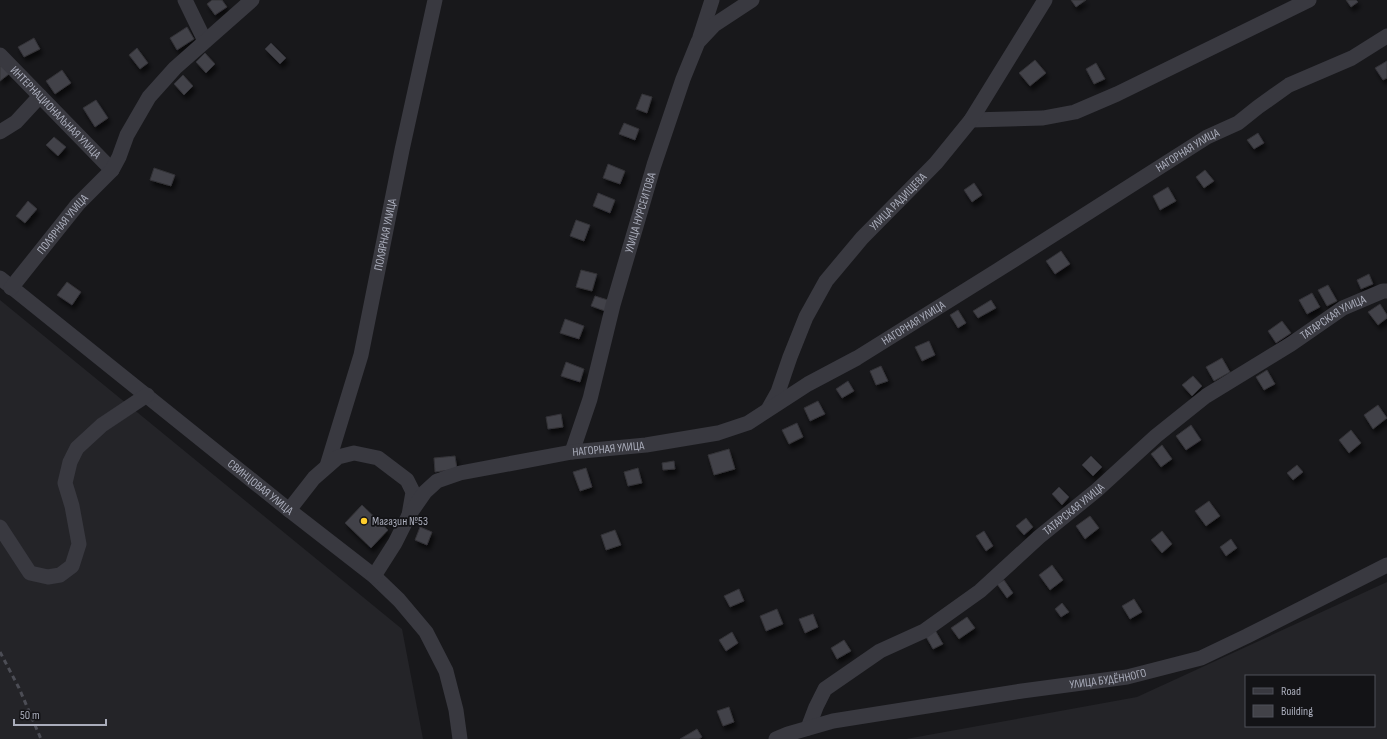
<svg xmlns="http://www.w3.org/2000/svg" width="1387" height="739" viewBox="0 0 1387 739" font-family="'Sofia Sans Condensed',sans-serif">
<style>
.built{fill:#242428;fill-rule:evenodd}
.building{fill:#424248;stroke:#333237;filter:url(#shadow)}
.lines{fill:none;stroke-linecap:round;stroke-linejoin:round}
.minor{stroke:#393940;stroke-width:15}
.rail{stroke:#4c4d55;stroke-width:3;stroke-dasharray:5 4;stroke-linecap:butt}
.poi-dot{fill:#ffcd2c;stroke:#131316;stroke-width:1.5}
.labels{text-anchor:middle;stroke-width:3.5;stroke-linejoin:round;paint-order:stroke}
.street-label{font-size:12px;fill:#aaadbb;stroke:#131316}
.poi-label{font-size:12px;fill:#aaadbb;stroke:#131316;text-anchor:start}
</style>
<defs>
<filter id="shadow"><feDropShadow dx="2.5" dy="4.5" stdDeviation="2" flood-color="#0009"/></filter>
</defs>
<rect width="100%" height="100%" fill="#18181b"/>
<!-- built -->
<path class="built" d="M0 300 402 629 423 739H0Z
M1387 582V739H906L1137 697ZM1246 676H1374V726H1246Z"/>
<!-- building -->
<path class="building" d="M212 0H222L227 7 215 15 207 4Z
M1071 0H1086L1076 7Z
M1346 0H1356L1358 2 1351 7Z
M187 27 194 39 177 50 170 38Z
M34 38 40 49 24 57 18 47Z
M271 43 286 58 280 64 265 49Z
M137 48 148 63 140 69 129 55Z
M205 53 215 64 206 73 196 62Z
M1035 60 1046 73 1030 86 1019 73Z
M1387 61V78L1383 80 1375 68Z
M1096 63 1105 79 1094 84 1086 69Z
M2 65 9 74 0 81V66Z
M62 70 71 83 55 94 46 81Z
M183 75 193 86 184 95 174 84Z
M642 94 652 97 647 113 636 109Z
M96 100 108 118 95 127 83 108Z
M624 123 639 129 635 140 619 134Z
M1258 133 1264 143 1254 149 1247 140Z
M54 137 66 147 58 156 46 145Z
M608 164 625 171 620 184 603 178Z
M154 168 175 175 171 186 150 180Z
M1205 170 1214 181 1204 188 1196 177Z
M974 183 982 195 972 202 964 190Z
M1168 187 1176 201 1160 210 1153 196Z
M598 193 615 200 610 213 593 206Z
M28 201 37 209 25 223 16 216Z
M576 220 590 225 584 241 570 236Z
M1061 251 1070 264 1055 274 1046 261Z
M581 270 597 274 592 291 576 287Z
M1369 274 1373 284 1361 289 1357 280Z
M67 282 81 292 72 305 57 295Z
M1328 285 1337 301 1327 306 1318 290Z
M1312 293 1320 307 1307 314 1299 300Z
M595 296 608 300 605 311 591 306Z
M991 300 996 308 978 318 973 311Z
M1380 304 1387 315V318L1378 325 1368 312Z
M958 310 966 323 958 328 950 315Z
M565 319 584 326 579 339 560 333Z
M1282 321 1291 333 1276 343 1268 331Z
M929 341 935 355 922 361 915 347Z
M1222 358 1230 372 1214 381 1206 367Z
M566 362 584 369 580 382 561 376Z
M881 366 888 381 876 385 870 371Z
M1267 370 1275 384 1264 390 1256 377Z
M1193 376 1202 386 1192 396 1182 385Z
M848 381 854 391 842 398 836 389Z
M818 401 825 414 810 421 804 408Z
M1378 405 1387 418 1373 429 1364 415Z
M561 414 563 427 548 429 546 417Z
M797 423 803 437 789 444 782 430Z
M1191 425 1201 440 1186 450 1176 436Z
M1351 430 1361 443 1349 453 1339 440Z
M1162 445 1172 459 1161 467 1151 454Z
M729 449 735 469 714 475 708 455Z
M455 456 457 469 435 472 434 458Z
M1091 456 1102 467 1093 476 1082 465Z
M674 461 675 469 663 470 662 463Z
M1297 465 1303 472 1293 480 1287 473Z
M586 468 592 487 580 491 573 472Z
M638 468 642 483 628 486 624 472Z
M1059 487 1069 497 1062 505 1052 494Z
M1209 501 1220 516 1206 526 1195 511Z
M362 505 388 530 371 548 345 523Z
M1090 516 1099 528 1085 539 1076 526Z
M1026 518 1033 527 1024 535 1016 526Z
M420 527 432 532 427 545 415 540Z
M615 530 621 545 606 550 601 535Z
M984 531 993 546 986 551 976 536Z
M1162 531 1172 544 1162 553 1151 540Z
M1231 539 1237 548 1226 556 1220 547Z
M1052 565 1063 580 1050 590 1039 575Z
M1004 580 1013 593 1007 598 997 584Z
M739 589 744 601 730 607 724 596Z
M1134 599 1142 612 1130 619 1122 606Z
M1062 603 1069 612 1061 617 1055 609Z
M777 609 783 624 766 631 760 616Z
M813 614 818 627 805 633 799 619Z
M967 617 975 628 959 639 951 628Z
M935 630 943 644 933 649 925 635Z
M732 632 738 643 726 651 719 640Z
M844 640 851 651 837 659 831 648Z
M729 707 734 722 723 726 717 711Z
M697 729 702 737 699 739H680Z"/>
<g class="lines">
<!-- minor -->
<g class="minor">
<path d="M185 0 205 41"/>
<path d="M700 37 712 0"/>
<path id="s1" d="M0 55 112 170"/>
<path d="M971 120 1043 118 1075 112 1117 94 1309 0"/>
<path d="M0 132 16 122 40 96"/>
<path id="s2" d="M0 278 289 510 374 576 399 600 426 632 446 671 456 710 460 739"/>
<path id="s3" d="M11 288 78 204 112 170 119 157 127 135 149 97 175 68 252 0"/>
<path id="s4" d="M769 408 778 392 790 357 806 317 826 281 862 238 936 163 971 120 1045 0"/>
<path id="s5" d="M572 452 590 399 613 305 654 165 683 79 698 42 714 25 752 0"/>
<path id="s6" d="M327 466 361 355 402 150 435 0"/>
<path d="M289 510 314 478 338 457 354 453 378 458 407 480 413 492 409 515 395 543 374 576"/>
<path id="s7" d="M409 515 425 492 437 481 460 473 572 452 646 445 718 433 748 423 808 384 857 358 998 270 1207 137 1238 123 1258 107 1289 85 1352 58 1387 36"/>
<path d="M0 527 30 573 48 577 60 575 72 566 79 544 72 506 65 483 70 462 77 448 102 425 147 395"/>
<path id="s8" d="M808 728 816 707 825 689 880 651 924 631 980 591 1039 537 1097 490 1156 436 1206 396 1291 344 1343 308 1383 291H1387"/>
<path id="s9" d="M776 739 788 734 833 721 1022 691 1127 677 1201 658 1247 636 1387 565"/>
</g>
<!-- rail -->
<path class="rail" d="M0 652 19 688 41 739"/>
</g>
<!-- markers -->
<circle class="poi-dot" cx="364" cy="521" r="4"/>
<g class="labels">
<!-- street labels -->
<g class="street-label">
<text dy="4" stroke="none"><textPath href="#s1" startOffset="80">ИНТЕРНАЦИОНАЛЬНАЯ УЛИЦА</textPath></text>
<text dy="4" stroke="none"><textPath href="#s7" startOffset="879">НАГОРНАЯ УЛИЦА</textPath></text>
<text dy="4" stroke="none"><textPath href="#s4" startOffset="247">УЛИЦА РАДИЩЕВА</textPath></text>
<text dy="4" stroke="none"><textPath href="#s5" startOffset="249">УЛИЦА НУРСЕИТОВА</textPath></text>
<text dy="4" stroke="none"><textPath href="#s3" startOffset="82">ПОЛЯРНАЯ УЛИЦА</textPath></text>
<text dy="4" stroke="none"><textPath href="#s6" startOffset="239">ПОЛЯРНАЯ УЛИЦА</textPath></text>
<text dy="4" stroke="none"><textPath href="#s8" startOffset="675">ТАТАРСКАЯ УЛИЦА</textPath></text>
<text dy="4" stroke="none"><textPath href="#s7" startOffset="555">НАГОРНАЯ УЛИЦА</textPath></text>
<text dy="4" stroke="none"><textPath href="#s7" startOffset="219">НАГОРНАЯ УЛИЦА</textPath></text>
<text dy="4" stroke="none"><textPath href="#s2" startOffset="334">СВИНЦОВАЯ УЛИЦА</textPath></text>
<text dy="4" stroke="none"><textPath href="#s8" startOffset="351">ТАТАРСКАЯ УЛИЦА</textPath></text>
<text dy="4" stroke="none"><textPath href="#s9" startOffset="338">УЛИЦА БУДЁННОГО</textPath></text>
</g>
<!-- poi labels -->
<g class="poi-label">
<text x="372" y="525">Магазин №53</text>
</g>
</g>
<!-- legend -->
<rect x="1245" y="675" width="130" height="52" fill="#131316" stroke="#4f5158"/>
<rect x="1253" y="688" width="20" height="6" fill="#393940" stroke="#4f5158"/>
<text x="1281" y="695" font-size="12" fill="#aaadbb">Road</text>
<rect x="1253" y="705" width="20" height="12" fill="#424248" stroke="#4f5158"/>
<text x="1281" y="715" font-size="12" fill="#aaadbb">Building</text>
<!-- scale -->
<path d="M14 719v6h92v-6" fill="none" stroke="#aaadbb" stroke-width="2"/>
<text x="20" y="719" font-size="12" fill="#aaadbb" stroke="#131316" stroke-width="3" paint-order="stroke">50 m</text>
</svg>
